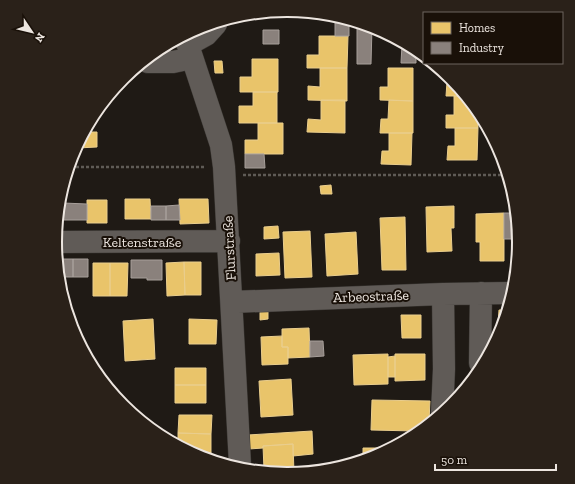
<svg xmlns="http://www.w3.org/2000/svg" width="575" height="484" viewBox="0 0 575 484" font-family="'Zilla Slab',serif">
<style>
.homes{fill:#e9c46a;stroke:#eace8d}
.industry{fill:#8a817c;stroke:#a79f9a}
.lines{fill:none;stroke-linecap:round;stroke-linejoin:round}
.minor-casing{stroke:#393632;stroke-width:23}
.path{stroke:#5f5b56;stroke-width:2.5;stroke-dasharray:3 2;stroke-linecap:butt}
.minor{stroke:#605b57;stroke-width:22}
.labels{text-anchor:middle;stroke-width:4;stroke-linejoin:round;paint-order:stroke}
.street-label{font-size:14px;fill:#ece5df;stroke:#191008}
.rim{fill:none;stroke:#ece5df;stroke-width:2}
</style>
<rect width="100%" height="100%" fill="#1f1a15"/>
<!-- homes -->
<path class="homes" d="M319 36H348L347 68H307V55H319Z
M252 59H278V92H240V77H252Z
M214 61H222L223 73H215Z
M320 68H347V101L308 100V86L320 87Z
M388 68H413V101L380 100V87H388Z
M447 82H454L463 96H446Z
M253 92H277V123H239V106H253Z
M454 96H463L478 117V128H446V115H454Z
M321 100H345V133L307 132 308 119 321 120Z
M389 100 413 101V133H380L381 119H388Z
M258 123H283V154H245V140H258Z
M455 128H478L477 160H447L448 146H455Z
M87 132H97V147L77 148Z
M389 133H412L411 165 381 164 382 151H389Z
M331 185 332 194H321L320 186Z
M125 199H150L151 219H125Z
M179 199H208L209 223 180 224Z
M87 200H107V223H87Z
M454 206V228H451L452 251 427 252 426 207Z
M504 213V261H480V242H476V214Z
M405 217 406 270H382L380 218Z
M278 226 279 238 264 239V227Z
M310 231 312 277 285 278 283 232Z
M356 232 358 274 327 276 325 234Z
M279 253 280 275 256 276V254Z
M184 262 185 295 167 296 166 263Z
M184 262H201V295H185Z
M93 263H110V296H93Z
M110 263H128L127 296H110Z
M503 306H507L502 328H500L501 324H498L499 310H503Z
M268 311V319L260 320V312Z
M401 315H421V338H402Z
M153 319 155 359 125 361 123 321Z
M189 319 217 320 216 344H189Z
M309 328 310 357 288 358V347H282V329Z
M282 336V347H288V364L262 365 261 337Z
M388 354V384L354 385 353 355Z
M395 354H425V380L395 381Z
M395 356V377H388V357Z
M175 368H206V385H175Z
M291 379 293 415 261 417 259 381Z
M175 385H206V403H175Z
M372 400 430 401 429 421 415 431 371 430Z
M179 415H212L211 434 178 433Z
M312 431 313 454 293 456V444L263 446V448L249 449 248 435Z
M178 433 211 434V453H193L178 443Z
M293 444 294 473 287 474 264 469 263 446Z
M363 448H389L376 456 363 459Z
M328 465V466L305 470V467Z"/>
<!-- industry -->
<path class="industry" d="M335 19 349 22V36H335Z
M357 24 372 27 371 64H357Z
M263 30H279V44H263Z
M402 45 416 54V63H401Z
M245 154H264L265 168H245Z
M63 203 87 204V220H60Z
M179 205 180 220H166V206Z
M151 206H166V220H151Z
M504 213H513L514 239H504Z
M59 259H73V277H62Z
M73 259H88V277H73Z
M131 260H162V280H147V278H131Z
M310 341H323L324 356 310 357Z"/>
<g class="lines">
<!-- minor casing -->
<g class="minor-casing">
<path id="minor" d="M184 38 188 45 221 145 224 167 240 465
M188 45 206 35 216 24
M148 62H173L192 58
M56 242 229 241
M232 302 443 294 509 293
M480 363 481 293
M442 413 444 369 443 294"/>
</g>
<!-- path -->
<path class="path" d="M71 167H206
M243 175H506"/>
<!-- minor -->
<use href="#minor" class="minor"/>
</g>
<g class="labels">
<!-- street labels -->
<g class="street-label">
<text x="142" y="247">Keltenstraße</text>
<text transform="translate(229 248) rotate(-93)" y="5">Flurstraße</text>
<text transform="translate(371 296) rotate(-2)" y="5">Arbeostraße</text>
</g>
</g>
<!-- crop -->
<path d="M0 0H575V484H0ZM62 242a225 225 0 1 1 450 0a225 225 0 1 1-450 0Z" fill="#2a2119" fill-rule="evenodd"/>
<path class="rim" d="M62 242a225 225 0 1 1 450 0a225 225 0 1 1-450 0Z"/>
<!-- legend -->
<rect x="423" y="12" width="140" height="52" fill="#191008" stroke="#6d655e"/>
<rect x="431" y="22" width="20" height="12" fill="#e9c46a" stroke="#6d655e"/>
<text x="459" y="32" font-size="12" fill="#ece5df">Homes</text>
<rect x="431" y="42" width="20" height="12" fill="#8a817c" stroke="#6d655e"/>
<text x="459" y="52" font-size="12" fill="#ece5df">Industry</text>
<!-- north arrow -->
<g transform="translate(32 32) rotate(125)" stroke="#191008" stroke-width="3" paint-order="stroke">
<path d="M0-3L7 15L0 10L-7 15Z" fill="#ece5df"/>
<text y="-6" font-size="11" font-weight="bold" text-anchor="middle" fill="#ece5df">N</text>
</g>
<!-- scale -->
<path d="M435 464v6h121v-6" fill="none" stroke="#ece5df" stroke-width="2"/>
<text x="441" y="464" font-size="12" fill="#ece5df" stroke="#191008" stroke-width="3" paint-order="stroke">50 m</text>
</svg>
